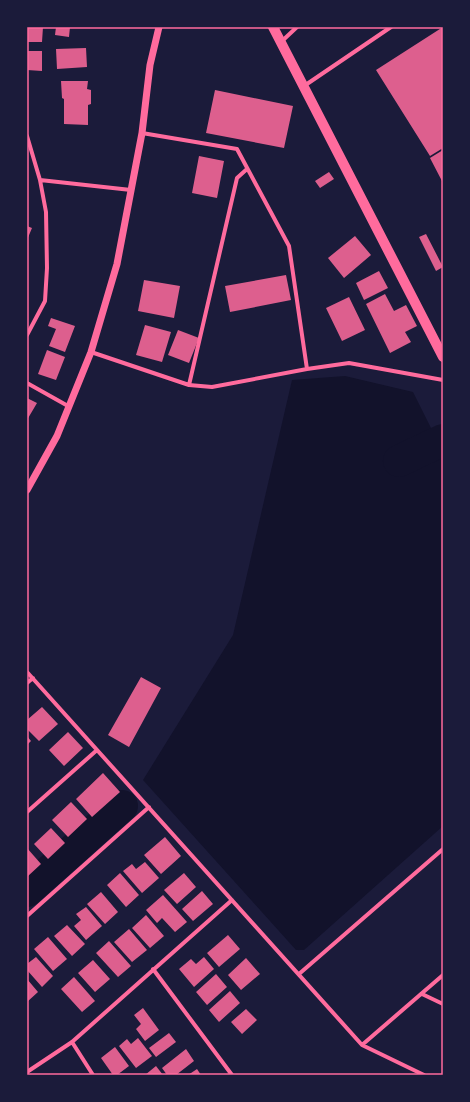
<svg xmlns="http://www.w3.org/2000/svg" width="470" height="1102" viewBox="0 0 470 1102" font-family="Poppins,sans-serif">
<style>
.water{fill:#12122b}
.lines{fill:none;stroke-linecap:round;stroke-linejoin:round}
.river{stroke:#12122b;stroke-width:32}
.building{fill:#dd5f8e}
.minor{stroke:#ff6b9d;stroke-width:4}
.tertiary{stroke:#ff6b9d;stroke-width:7}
.primary{stroke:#ff6b9d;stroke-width:10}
.neatline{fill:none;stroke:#ff6b9d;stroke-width:1.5}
</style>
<rect width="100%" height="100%" fill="#1b1b3a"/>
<!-- water -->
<path class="water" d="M345 376 413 392 443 452V826L304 950H296L143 780 233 635 292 380Z"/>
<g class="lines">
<!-- river -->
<path class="river" d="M399 461 443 440
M27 891 122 806"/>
</g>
<!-- building -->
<path class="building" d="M27 27H43L42 42H27Z
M56 27H70L69 37 55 35Z
M443 27V148L430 156 376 70Z
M86 48 87 67 57 69 56 49Z
M27 51H42V71L27 70Z
M61 81H88L87 89 91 90V104L88 105V125L64 124V99L62 98Z
M215 90 293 106 284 148 206 133Z
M443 150V183L430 158Z
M199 156 224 161 217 198 192 193Z
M329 172 334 179 320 188 315 181Z
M27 226 32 228 27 240Z
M426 234 443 267 436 271 419 237Z
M355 236 371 255 344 278 328 258Z
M379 271 388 288 364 300 356 283Z
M286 275 291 300 230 312 225 286Z
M144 280 180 286 174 318 138 311Z
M385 294 394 311 406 305 417 326 405 332 411 342 390 353 366 304Z
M349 297 365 330 342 341 326 308Z
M51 318 75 326 65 352 49 346 56 329 48 326Z
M145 325 171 332 162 362 136 355Z
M178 330 199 338 189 363 168 355Z
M47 350 65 357 56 380 38 374Z
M27 398 37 403 27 420Z
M141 677 161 688 129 747 108 735Z
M42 707 58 724 39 741 27 729V720Z
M68 732 83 748 64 766 49 750Z
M27 736 31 741 27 745Z
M103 773 120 792 92 817 76 799Z
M71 802 87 819 68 837 52 820Z
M51 828 65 843 48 859 34 844Z
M165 837 181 856 161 874 144 855Z
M27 848 41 864 27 877Z
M145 862 159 878 142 893 123 871 132 864 136 869Z
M120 873 139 895 126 907 107 885Z
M184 873 196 887 177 904 164 890Z
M202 891 213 904 193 921 182 909Z
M101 892 118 912 105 924 87 904Z
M163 895 187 922 175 932 162 918 157 923 146 910Z
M86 907 102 926 86 940 74 926 81 920 76 914Z
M146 915 164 936 150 948 132 928Z
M67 925 85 944 72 956 54 936Z
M129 929 147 950 132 962 114 942Z
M228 935 240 949 219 967 207 953Z
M48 937 67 959 53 971 34 949Z
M109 941 131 966 118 977 96 953Z
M36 957 53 976 42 987 27 970V964Z
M204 957 214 969 194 987 179 969 191 959 196 964Z
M246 958 260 974 241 990 228 975Z
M93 960 110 979 95 992 78 973Z
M216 974 227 987 207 1005 196 992Z
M74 977 95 1001 82 1012 61 989Z
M27 979 38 992 27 1002Z
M230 991 240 1003 219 1022 209 1010Z
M143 1008 159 1030 145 1041 136 1029 141 1024 134 1015Z
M246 1009 257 1020 242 1034 231 1022Z
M169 1033 176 1042 156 1057 149 1048Z
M138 1038 152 1056 136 1068 119 1046 127 1039 131 1044Z
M115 1047 129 1066 117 1075H113L101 1058Z
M186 1049 194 1061 176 1075H167L162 1068Z
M156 1066 163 1075H145Z
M197 1069 201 1075H188Z"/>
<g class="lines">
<!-- minor -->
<path class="minor" d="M281 42 297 27
M304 86 391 27
M142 133 237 149 289 246 307 369
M27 136 40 180 46 212 47 268 45 301 27 335
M40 180 131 190
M91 352 189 385 212 387 307 369 349 363 443 380
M27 383 68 406
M189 385 237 178 247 169
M27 672 362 1045 424 1075
M27 683 33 678
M27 812 97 750
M27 916 149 807
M153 969 232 1075
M299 974 443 849
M422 994 443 1004
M72 1042 93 1075
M362 1045 443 975
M27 1072 72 1042 232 900"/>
<!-- tertiary -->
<path class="tertiary" d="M27 490 57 436 91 352 117 264 142 133 150 65 159 27"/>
<!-- primary -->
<path class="primary" d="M273 27 443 357"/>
</g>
<!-- border -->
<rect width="470" height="1102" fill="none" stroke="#1b1b3a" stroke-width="56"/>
<rect x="28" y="28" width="414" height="1046" class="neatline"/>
</svg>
